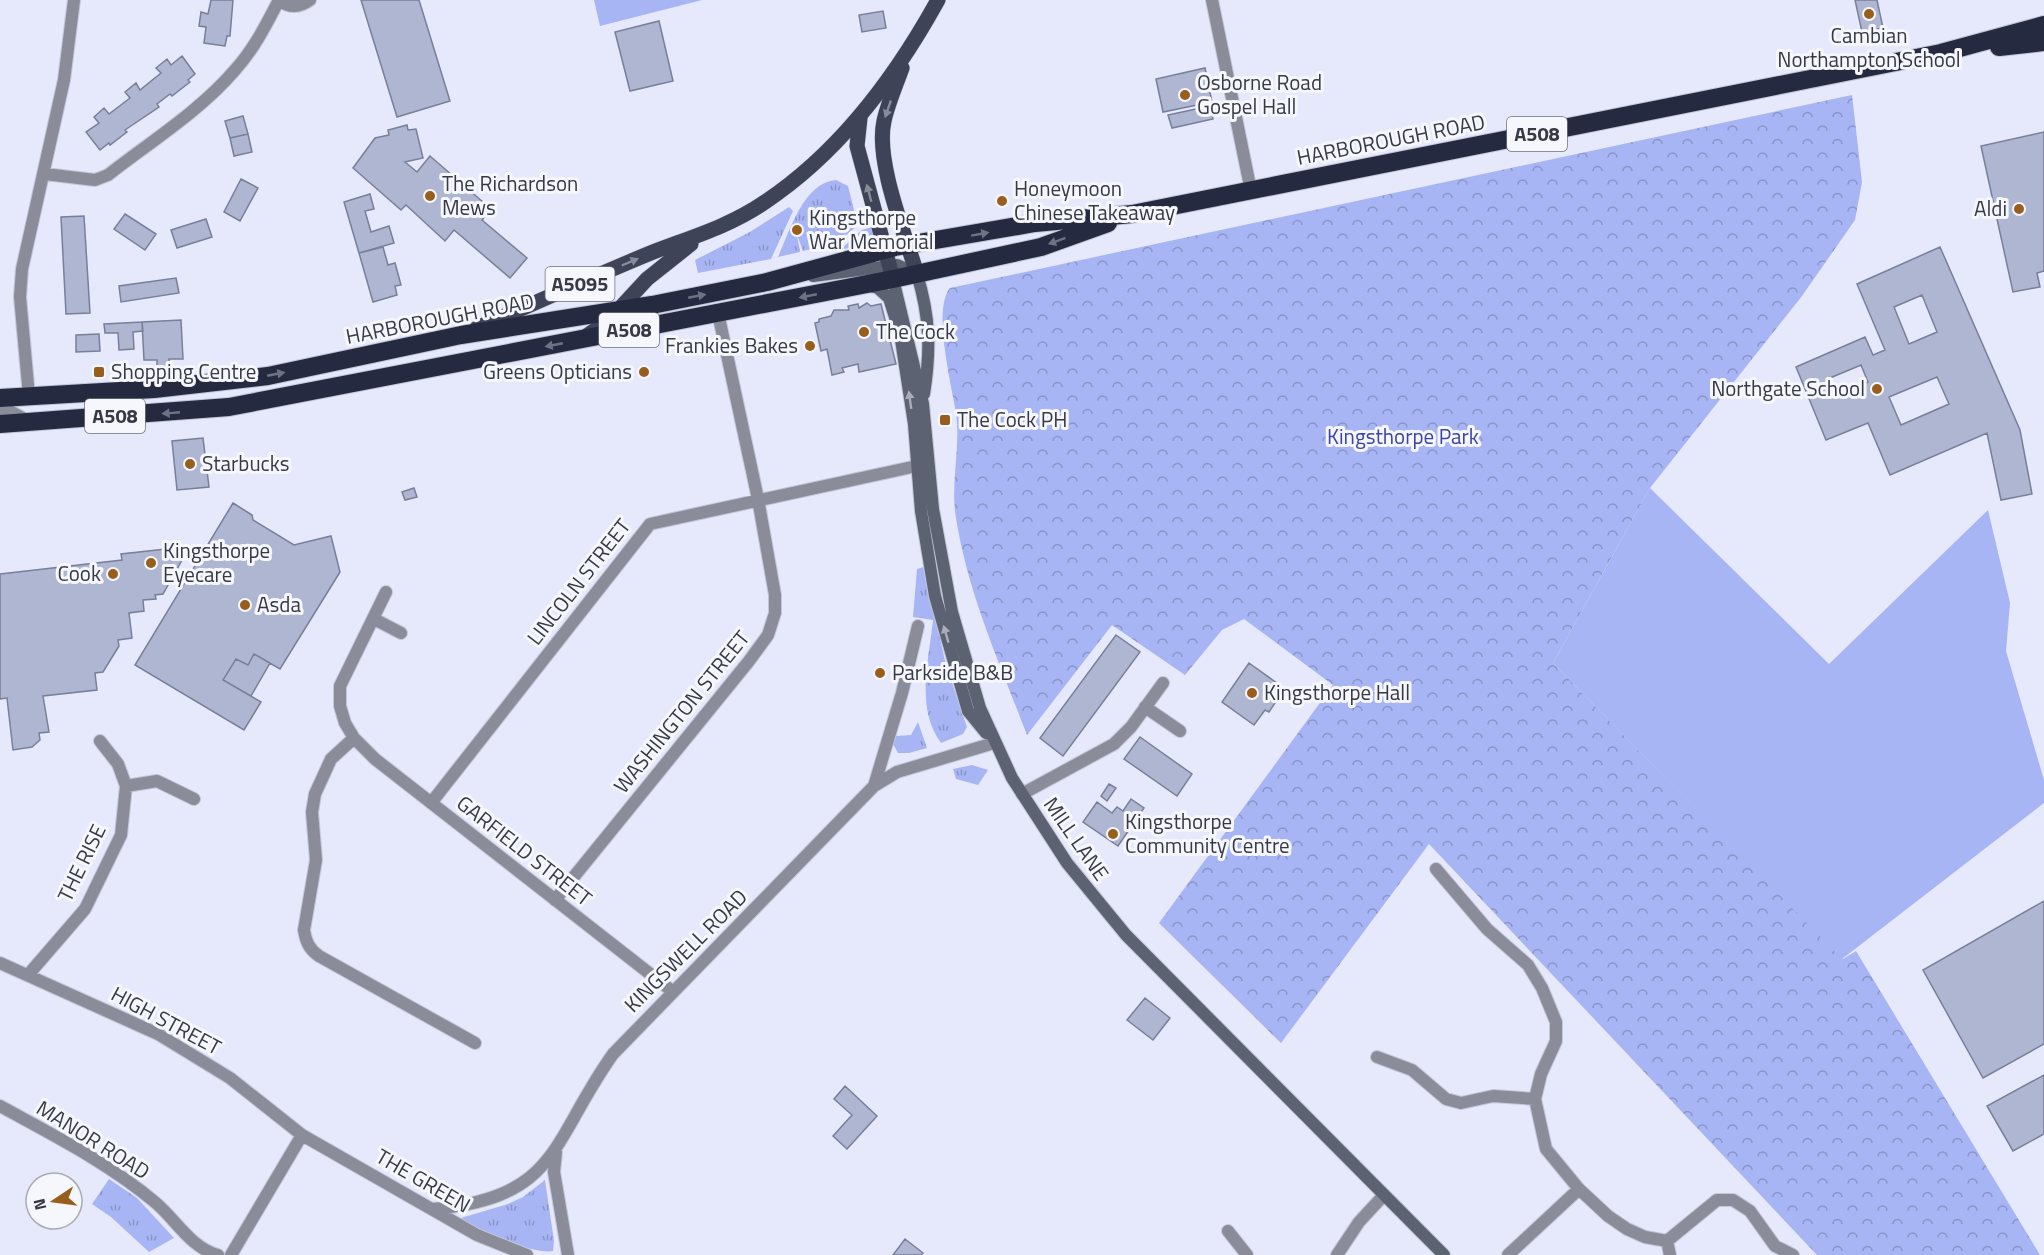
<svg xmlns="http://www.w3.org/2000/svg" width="2044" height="1255" viewBox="0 0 2044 1255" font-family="'Titillium Web',sans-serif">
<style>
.grass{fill:url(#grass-tufts)}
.park{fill:url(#park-crowns)}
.garden{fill:#a7b5f4}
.building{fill:#afb6d2;stroke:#797f99;stroke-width:1.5;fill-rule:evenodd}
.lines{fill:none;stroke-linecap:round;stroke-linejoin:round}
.street-casing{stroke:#c2c6d7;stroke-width:14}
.secondary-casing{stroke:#c2c6d7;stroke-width:14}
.primary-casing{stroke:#c2c6d7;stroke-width:16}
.highway-casing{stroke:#c2c6d7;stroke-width:20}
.street{stroke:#8a8d99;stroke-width:12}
.secondary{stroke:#5d6273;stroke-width:12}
.primary{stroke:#3f4357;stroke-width:15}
.highway{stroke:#252a40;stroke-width:18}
.oneway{fill:#888b99}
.oneway2{fill:#6e7282}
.oneway3{fill:#aaacb8}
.poi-dot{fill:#985e1c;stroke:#f6f7fd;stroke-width:2}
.labels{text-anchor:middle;stroke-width:6;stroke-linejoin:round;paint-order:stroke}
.shield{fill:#f6f7fd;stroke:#70737c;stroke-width:1.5}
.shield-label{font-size:20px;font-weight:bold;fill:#373a45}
.poi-label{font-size:21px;fill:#373a45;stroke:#f6f7fd;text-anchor:start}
.street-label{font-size:21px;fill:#373a45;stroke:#f6f7fd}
.park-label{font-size:21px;fill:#3c43a8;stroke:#f6f7fd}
</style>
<defs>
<pattern id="grass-tufts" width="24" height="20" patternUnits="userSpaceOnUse" patternTransform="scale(1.5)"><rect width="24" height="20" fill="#a7b5f4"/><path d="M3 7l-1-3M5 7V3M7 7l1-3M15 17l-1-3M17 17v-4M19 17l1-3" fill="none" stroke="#8994c7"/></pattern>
<pattern id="park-crowns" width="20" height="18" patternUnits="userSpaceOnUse" patternTransform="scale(1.5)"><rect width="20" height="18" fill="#a7b5f4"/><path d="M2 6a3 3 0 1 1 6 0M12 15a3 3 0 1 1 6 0" fill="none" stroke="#8994c7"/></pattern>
</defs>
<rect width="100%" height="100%" fill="#e5e9fb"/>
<!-- grass -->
<path class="grass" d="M836 180 848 186 856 218 849 220 850 226 858 225 837 243 803 251 797 235 800 252 778 257C790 231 803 183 836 180Z
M789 207 793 211 771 259 698 273 695 260 750 232Z
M871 227 874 238 871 243 840 250 862 230Z
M924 567 946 665 967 727 963 734 941 743C915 708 929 660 933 620L913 617 917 569Z
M918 722 927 748 909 753H898L893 744 896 736 911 735Z
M972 765 988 770 978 785 956 779 953 769Z
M109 1179 137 1198 174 1238 149 1252 111 1217 92 1204Z
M545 1180 554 1241 553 1251C534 1255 476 1230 461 1218L508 1204 523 1197Z"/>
<!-- park -->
<path class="park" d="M1852 95 1862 182 1855 220 1802 296 1650 488 1553 663 1843 959 1856 951 2040 1255H1817L1429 844 1281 1043 1159 923 1333 685 1244 619 1222 630 1185 675 1112 625 1027 735C1000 664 968 594 956 518 950 483 961 448 956 413 952 387 932 309 950 288Z"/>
<!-- garden -->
<path class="garden" d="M594 0H702L600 26Z
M1650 488 1829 664 1988 510 2010 603 2006 651 2044 780V803L1842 959 1553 663Z"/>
<!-- building -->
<path class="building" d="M211 0H233L230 36H227L225 46 204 43 206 27 199 26 201 12 208 14Z
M361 0H419L450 101 397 117Z
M1855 0H1877L1883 28 1862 32Z
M883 11 886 28 862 32 859 15Z
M659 21 673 81 630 91 615 32Z
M182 56 195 74 188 80 190 82 172 96 170 94 157 104 159 107 125 130 127 132 110 145 109 143 100 150 86 132 99 123 94 117 104 108 109 114 130 98 125 92 136 83 140 90 161 73 156 68 167 59 171 65Z
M1205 68 1212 102 1163 112 1156 79Z
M1210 106 1213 119 1172 128 1168 115Z
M243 116 248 134 230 138 225 121Z
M407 125 408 130 416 129 423 158 405 162 417 172 430 156 491 209 482 220 527 258 510 278 454 230 445 241 406 205 401 210 353 168 375 138 389 135 388 130Z
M2044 132V271L2037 273 2040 287 2013 292 1981 146Z
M248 134 252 152 234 156 230 138Z
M241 179 258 188 240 221 224 212Z
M370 194 374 209 365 211 371 232 389 226 394 243 359 253 344 202Z
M125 214 156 234 145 250 114 229Z
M84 216 90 313 66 314 61 217Z
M206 219 212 237 177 248 171 230Z
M383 247 388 265 395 263 401 285 395 286 397 295 373 302 359 253Z
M1940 247 2020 430 2032 494 2001 500 1987 433 1890 475 1868 423 1826 440 1796 367 1865 337 1873 355 1885 350 1857 284ZM1922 295 1937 332 1909 344 1894 307ZM1861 365 1868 382 1837 395 1830 378ZM1937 377 1949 404 1901 425 1889 397Z
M176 278 179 293 121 302 119 286Z
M867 303 871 306 881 304 896 364 859 372 858 364 842 368 844 372 832 375 827 349 821 351 815 323 819 322V319L831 316 834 310H849L848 306 858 304 859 308Z
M181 320 183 359H169L170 367 157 368V360H144L142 322Z
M142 322 143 331 133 332 134 349 119 350 118 333H105L104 324Z
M99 334 100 351 76 352V335Z
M203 438 209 487 177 490 172 441Z
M414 488 417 497 405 500 402 492Z
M233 503 252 515 253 520 294 545 331 536 340 572 280 669 254 654 248 665 236 659 223 680 261 702 244 730 135 665Z
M175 548 182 553V560L163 594 155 595 156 599 143 600 144 611 129 613 132 638 118 640 119 646 103 672 95 673 97 690 43 696 49 732 39 733 40 740 32 747 13 750 7 698 0 699V574L122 560 121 554Z
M1116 635 1140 652 1063 756 1040 738Z
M254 654 270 663 251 696 223 680 236 659 248 665Z
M1249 663 1281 686 1271 700 1275 703 1269 712 1265 710 1254 725 1222 702Z
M1140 737 1192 774 1177 796 1124 759Z
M1109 784 1116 788 1107 801 1101 796Z
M1131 799 1144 808 1118 846 1083 822 1097 802 1112 813 1117 807 1123 811Z
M2044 901V1044L1983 1078 1923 970Z
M1145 998 1170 1018 1153 1040 1127 1020Z
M2044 1075V1134L2013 1151 1987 1106Z
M845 1086 877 1116 847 1149 833 1136 852 1115 834 1099Z
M905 1239 923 1253 921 1255H893Z"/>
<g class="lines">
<!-- street casing -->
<g class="street-casing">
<path id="street" d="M279 0C289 8 299 8 310 0
M1212 0 1251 191
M45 174 95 180 108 175C150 142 200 111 235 70 254 49 266 25 279 0
M29 396 20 297 22 269 64 80 74 0
M0 411 8 410 28 421
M386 592 340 686V706L345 723 354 738 375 759 672 991
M374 619 401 633
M1145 707 1180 731
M354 738 331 759 315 794 312 812 316 860 304 930C306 942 309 949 319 956L475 1043
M100 741 118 764 126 786 157 781 194 799
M874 786 902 693 918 626
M1022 794 1114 744 1131 727 1163 683
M431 803 650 524 926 464
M1436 869 1487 929 1528 965 1542 988 1556 1022V1041L1541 1074 1535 1099 1546 1149 1579 1189 1608 1216 1627 1229 1645 1237 1667 1241 1717 1200H1733L1750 1211 1775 1246 1793 1255
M555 900 749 661 768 635 775 613V595L758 499 718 313
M0 963 158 1034 230 1078 302 1135 477 1235 527 1255
M28 975 85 909 121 835 126 786
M1377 1057 1412 1070 1446 1099 1461 1103 1493 1096 1535 1099
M0 1106C53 1135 109 1163 156 1203 176 1220 191 1248 218 1255
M556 1152 554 1172 568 1255
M433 1209C559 1198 551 1141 613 1054L874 786 897 772 994 743
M1228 1231 1247 1255
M1667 1241 1670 1255
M231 1255 302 1135
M1337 1255 1359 1222 1384 1195
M1508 1255 1579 1189"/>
</g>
<!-- secondary casing -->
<g class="secondary-casing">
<path id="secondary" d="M813 276 897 265 917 274C930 317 931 350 924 394
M893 279 923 404 933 509 952 612 980 708 1012 778 1067 863 1126 935 1444 1255
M866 285 878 288 889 298 900 333 914 424 921 511 935 596 968 711 986 733"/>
</g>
<!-- primary casing -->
<g class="primary-casing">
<path id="primary" d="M902 68C896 85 888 103 884 121 875 161 905 234 917 274
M860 118 857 146 893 279
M477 328C536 303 594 276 653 252 692 237 730 226 765 202 840 152 895 78 938 0
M585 337 609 320 647 279 691 244"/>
</g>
<!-- highway casing -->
<g class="highway-casing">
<path id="highway" d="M1999 47 2044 42
M0 398 154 389 268 376 461 335 652 305 767 282 895 247 1035 223 1132 214 1941 53 2044 25
M0 424 229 407 893 279 1041 247 1108 223"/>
</g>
<!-- street -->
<use href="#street" class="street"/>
<!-- secondary -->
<use href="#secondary" class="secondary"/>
<!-- primary -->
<use href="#primary" class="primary"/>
<!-- highway -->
<use href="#highway" class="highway"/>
</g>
<!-- one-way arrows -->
<defs><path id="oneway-solid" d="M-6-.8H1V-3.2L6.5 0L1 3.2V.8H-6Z" transform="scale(1.5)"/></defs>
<g class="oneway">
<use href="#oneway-solid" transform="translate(888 109) rotate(109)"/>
<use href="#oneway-solid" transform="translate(869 193) rotate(-105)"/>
<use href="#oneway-solid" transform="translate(630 262) rotate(-23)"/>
</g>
<g class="oneway2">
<use href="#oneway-solid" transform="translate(980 234) rotate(-10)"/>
<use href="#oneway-solid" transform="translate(1057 241) rotate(160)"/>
<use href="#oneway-solid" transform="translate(697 296) rotate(-11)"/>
<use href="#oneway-solid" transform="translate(808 296) rotate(169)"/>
<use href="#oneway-solid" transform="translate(554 345) rotate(169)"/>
<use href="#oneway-solid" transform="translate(276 374) rotate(-11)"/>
<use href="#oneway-solid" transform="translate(171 413) rotate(175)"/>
</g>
<g class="oneway3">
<use href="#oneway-solid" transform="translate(910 400) rotate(-98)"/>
<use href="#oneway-solid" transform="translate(946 634) rotate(-106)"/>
</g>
<!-- markers -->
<g class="poi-dot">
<circle cx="1869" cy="14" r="6"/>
<circle cx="1185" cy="95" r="6"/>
<circle cx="430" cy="196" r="6"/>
<circle cx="1002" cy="201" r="6"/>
<circle cx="2019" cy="209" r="6"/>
<circle cx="797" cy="230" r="6"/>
<circle cx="864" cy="332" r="6"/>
<circle cx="810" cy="346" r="6"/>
<rect x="93" y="366" width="12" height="12" rx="3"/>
<circle cx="644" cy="372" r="6"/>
<circle cx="1877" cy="389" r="6"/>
<rect x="939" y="414" width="12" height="12" rx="3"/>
<circle cx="190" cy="464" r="6"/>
<circle cx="151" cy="563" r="6"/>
<circle cx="113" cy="574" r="6"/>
<circle cx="245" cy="605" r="6"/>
<circle cx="880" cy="673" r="6"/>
<circle cx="1252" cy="693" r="6"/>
<circle cx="1113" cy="834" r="6"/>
</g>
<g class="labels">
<!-- shield labels -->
<g class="shield">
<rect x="1507" y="117" width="60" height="34" rx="4.5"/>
<rect x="545.5" y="267" width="69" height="34" rx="4.5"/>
<rect x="599" y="313" width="60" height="34" rx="4.5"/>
<rect x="85" y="399" width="60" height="34" rx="4.5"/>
</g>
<g class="shield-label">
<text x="1537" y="141">A508</text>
<text x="580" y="291">A5095</text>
<text x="629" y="337">A508</text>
<text x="115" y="423">A508</text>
</g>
<!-- poi labels -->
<g class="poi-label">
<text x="1869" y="43" text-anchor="middle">Cambian<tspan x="1869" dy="24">Northampton School</tspan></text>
<text x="1197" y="90">Osborne Road<tspan x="1197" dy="24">Gospel Hall</tspan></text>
<text x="442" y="191">The Richardson<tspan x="442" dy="24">Mews</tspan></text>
<text x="1014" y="196">Honeymoon<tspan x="1014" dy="24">Chinese Takeaway</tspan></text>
<text x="2007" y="216" text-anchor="end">Aldi</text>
<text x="809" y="225">Kingsthorpe<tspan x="809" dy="24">War Memorial</tspan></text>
<text x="876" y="339">The Cock</text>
<text x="798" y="353" text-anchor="end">Frankies Bakes</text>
<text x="111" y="379">Shopping Centre</text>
<text x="632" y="379" text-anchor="end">Greens Opticians</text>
<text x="1865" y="396" text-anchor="end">Northgate School</text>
<text x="957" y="427">The Cock PH</text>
<text x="202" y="471">Starbucks</text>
<text x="163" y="558">Kingsthorpe<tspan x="163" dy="24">Eyecare</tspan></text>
<text x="101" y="581" text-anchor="end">Cook</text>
<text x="257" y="612">Asda</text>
<text x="892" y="680">Parkside B&amp;B</text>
<text x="1264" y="700">Kingsthorpe Hall</text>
<text x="1125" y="829">Kingsthorpe<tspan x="1125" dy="24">Community Centre</tspan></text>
</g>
<!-- street labels -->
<g class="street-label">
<text transform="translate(1391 140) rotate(-11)" y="7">HARBOROUGH ROAD</text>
<text transform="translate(440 319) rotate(-11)" y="7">HARBOROUGH ROAD</text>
<text transform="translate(579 582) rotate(-52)" y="7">LINCOLN STREET</text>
<text transform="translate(682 712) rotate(-51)" y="7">WASHINGTON STREET</text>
<text transform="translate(1076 839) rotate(55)" y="7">MILL LANE</text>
<text transform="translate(524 851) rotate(38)" y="7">GARFIELD STREET</text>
<text transform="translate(82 863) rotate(-64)" y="7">THE RISE</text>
<text transform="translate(686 951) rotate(-45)" y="7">KINGSWELL ROAD</text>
<text transform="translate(166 1021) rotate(28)" y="7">HIGH STREET</text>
<text transform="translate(93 1140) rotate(32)" y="7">MANOR ROAD</text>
<text transform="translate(423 1181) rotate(30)" y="7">THE GREEN</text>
</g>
<!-- park labels -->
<g class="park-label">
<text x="1403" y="444">Kingsthorpe Park</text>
</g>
</g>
<!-- north arrow -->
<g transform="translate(54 1201) rotate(257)"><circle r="28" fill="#f6f7fd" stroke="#aaabb3" stroke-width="1.5"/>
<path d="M0-4.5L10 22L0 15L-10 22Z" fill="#985e1c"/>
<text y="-9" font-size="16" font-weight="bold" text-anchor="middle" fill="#373a45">N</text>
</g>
</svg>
